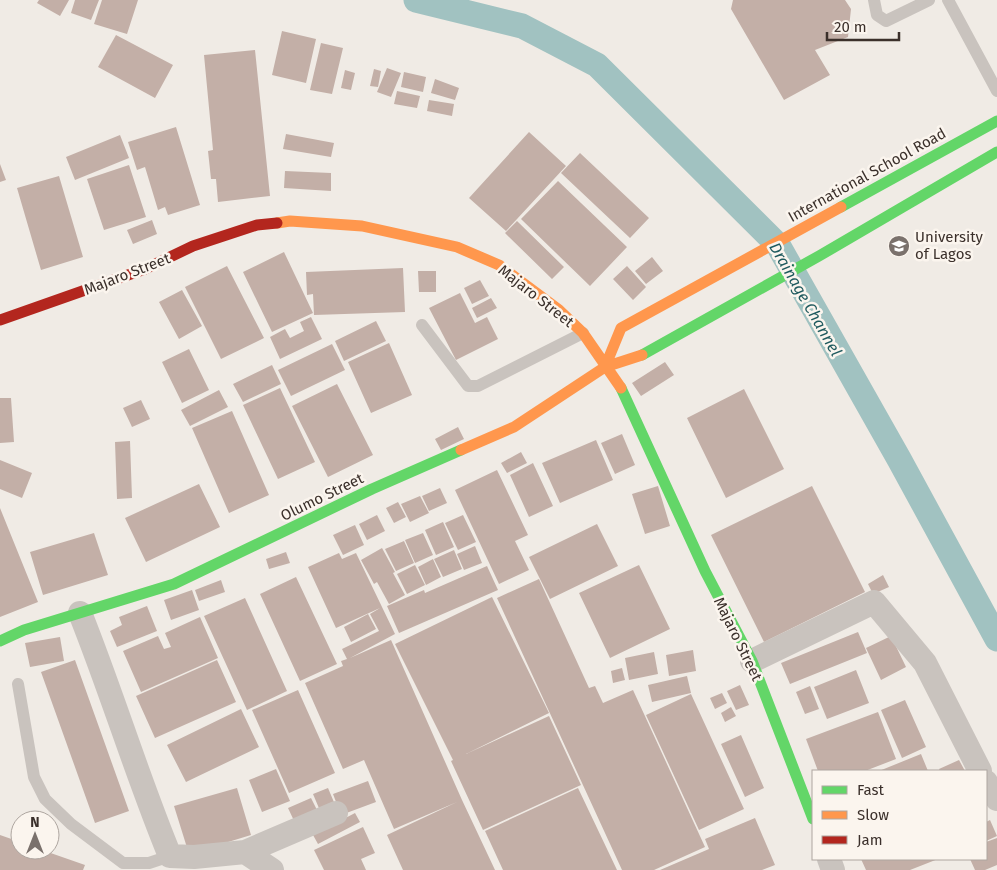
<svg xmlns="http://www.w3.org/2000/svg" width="997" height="870" viewBox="0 0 997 870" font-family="'Fira Sans',sans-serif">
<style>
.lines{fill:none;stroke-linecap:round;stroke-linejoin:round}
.canal{stroke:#a1c2c1;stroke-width:25}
.building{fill:#c3afa7}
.lane{stroke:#c9c3be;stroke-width:12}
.street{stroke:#c9c3be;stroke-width:24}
.fast{stroke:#63d668;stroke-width:11}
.slow{stroke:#ff974d;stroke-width:11}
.jam{stroke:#b3261e;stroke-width:11}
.labels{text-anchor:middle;stroke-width:5;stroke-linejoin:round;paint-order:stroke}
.street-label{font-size:15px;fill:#3b302b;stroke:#fbf5ee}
.poi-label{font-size:15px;fill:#3b302b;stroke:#fbf5ee;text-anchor:start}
.water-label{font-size:16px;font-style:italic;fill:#1f5a5e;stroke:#fbf5ee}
</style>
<rect width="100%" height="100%" fill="#f0ebe5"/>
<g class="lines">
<!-- canal -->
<path class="canal" d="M416 0 522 26 597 65 778 245 899 459 997 639"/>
</g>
<!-- building -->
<path class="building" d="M39 0H69L60 16 37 3Z
M75 0H99L91 20 71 13Z
M102 0H138L127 34 94 24Z
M733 0H845L851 9 848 37 815 50 830 75 784 100 731 9Z
M282 31 316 39 306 83 272 75Z
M116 35 173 65 155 98 98 67Z
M321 43 343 48 332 94 310 90Z
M255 50 270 196 218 202 216 179H211L208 151 213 150 204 55Z
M387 68 401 73 391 97 377 92Z
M374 69 381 71 378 87 370 86Z
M345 70 355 73 351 90 341 88Z
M404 72 426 77 423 92 401 87Z
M435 79 459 88 455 100 431 93Z
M397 91 420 96 417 108 394 104Z
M429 100 454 104 452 116 427 111Z
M176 127 200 205 168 215 165 207 158 210 145 167 137 170 128 142Z
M529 132 566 166 506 231 469 198Z
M286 134 334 143 331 157 283 149Z
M120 135 129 158 75 180 66 157Z
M580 153 649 218 630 238 561 173Z
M0 164 6 180 0 182Z
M129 165 146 217 104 230 87 179Z
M285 171 331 173V191L284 188Z
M59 176 83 257 41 270 17 188Z
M558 181 627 247 590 286 521 219Z
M152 220 157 234 133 244 127 230Z
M517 221 564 267 552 279 505 233Z
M284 252 313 313 272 332 243 272Z
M652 257 663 271 646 284 635 271Z
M227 266 264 338 221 359 185 287Z
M627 266 646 287 633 300 613 279Z
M403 268 405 312 314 315 313 294 307 295 306 272Z
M418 271H436V292H419Z
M480 280 489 296 472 304 464 288Z
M182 290 202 326 179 339 159 302Z
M460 293 475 323 487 317 498 339 456 360 429 308Z
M491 298 497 308 477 318 472 308Z
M311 317 322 339 280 359 270 337 285 329 290 338 304 331 300 322Z
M376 321 386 341 344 361 335 341Z
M389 343 412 395 371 413 348 362Z
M332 344 345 370 291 396 278 370Z
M189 349 209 390 182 403 162 362Z
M665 362 674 375 641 396 632 383Z
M272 365 281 384 243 402 233 384Z
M337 384 373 455 328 477 292 406Z
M280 388 315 462 278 479 243 405Z
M744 389 784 469 726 498 687 418Z
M219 390 228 407 190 426 181 410Z
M0 398H11L14 442 0 443Z
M141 400 150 419 132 427 123 408Z
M232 411 269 495 229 513 192 428Z
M458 427 464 439 441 450 435 439Z
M622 434 635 465 615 474 601 443Z
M596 440 613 480 560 503 542 463Z
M130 441 132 498 117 499 115 442Z
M521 452 527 463 507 473 501 463Z
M0 460 32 473 22 498 0 489Z
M533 463 553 506 529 517 510 475Z
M497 470 528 535 515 541 529 570 499 584 455 490Z
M199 484 220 527 146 562 125 518Z
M658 486 670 526 645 534 632 494Z
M812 486 865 592 764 642 711 535Z
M440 488 447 503 429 511 422 496Z
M420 496 429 513 410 522 401 504Z
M398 502 406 517 394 523 386 508Z
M0 508 38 602 0 617Z
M377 515 385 531 367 540 359 524Z
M463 515 476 542 458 550 445 523Z
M443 522 454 547 436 555 425 530Z
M597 524 618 566 550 599 529 557Z
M355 525 364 545 343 555 333 535Z
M94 533 108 575 43 595 30 552Z
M423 533 433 555 415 563 405 540Z
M404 541 414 563 396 571 385 549Z
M475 546 482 563 464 570 457 554Z
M382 548 395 572 393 573 405 595 389 604 377 582 374 584 361 560Z
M454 550 462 569 443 577 434 559Z
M286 552 290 563 269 569 266 559Z
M339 553 342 559 356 553 395 634 350 658 391 640 462 800 495 870H403L387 835 457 802 394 829 364 760 343 769 305 683 343 666 341 661 347 659 342 649 379 631 370 614 380 608 336 628 308 567Z
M433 559 441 577 426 585 418 567Z
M415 565 425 585 407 594 397 574Z
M639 565 670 629 610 658 579 593Z
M487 566 498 590 399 633 387 606 424 590 425 593Z
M883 575 889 587 873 594 868 584Z
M296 577 337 664 300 681 260 594Z
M539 579 589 688 595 686 603 703 633 690 705 847 654 870H622L497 598Z
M221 580 225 592 199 601 195 590Z
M192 590 199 610 171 620 164 600Z
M492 597 549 713 466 754 549 716 581 785 483 830 451 761 453 760 395 644Z
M245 598 287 691 247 710 204 616Z
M147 606 157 631 117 647 110 631 122 625 119 617Z
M368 614 376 629 351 642 344 627Z
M200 617 218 658 141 692 123 651 158 636 164 649 171 647 165 633Z
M858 632 867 653 790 684 781 663Z
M891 636 906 667 881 680 866 648Z
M60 637 64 661 30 667 25 643Z
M693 650 696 671 669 676 666 655Z
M654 652 658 674 629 680 625 658Z
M75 660 129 811 95 823 41 672Z
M217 660 236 702 155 738 136 696Z
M622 668 625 680 613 683 611 671Z
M856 670 869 703 827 719 814 687Z
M687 676 691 693 652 702 648 685Z
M740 685 749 705 736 710 727 691Z
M810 686 819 709 805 714 796 692Z
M298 690 335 773 289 793 252 710Z
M722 693 727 703 715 709 710 698Z
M691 694 744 809 699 830 646 715Z
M905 700 926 747 902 758 881 710Z
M731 707 736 716 725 722 721 713Z
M241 709 259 747 186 782 167 745Z
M878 712 896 759 865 771H818L806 739Z
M741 735 764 788 745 797 721 744Z
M921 754 928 771H879Z
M959 760 965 771H940L939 769Z
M276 769 290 801 262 812 249 780Z
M368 781 376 802 341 815 333 794Z
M237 788 251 835 189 854 174 806Z
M328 788 336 807 321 813 313 794Z
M578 788 617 870H503L485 831Z
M311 798 319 814 296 825 288 808Z
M355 813 360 822 318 844 313 835Z
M755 818 775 865 762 870H660L709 849 705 839Z
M990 820 997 836 986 841V822Z
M363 827 375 853 361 859 366 870H324L314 850Z
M0 835 20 842V850H42L85 865 83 870H0Z
M997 838V865L985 870H975L970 859H986V842Z
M861 859H938L910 870H866Z"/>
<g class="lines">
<!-- lane -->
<path class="lane" d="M874 0 877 15 886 21 929 0
M948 0 997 91
M422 325 468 386H478L583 333
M18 684 34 777 45 799 71 824 123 863H149L170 856"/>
<!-- street -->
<path class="street" d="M80 613C112 693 137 776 170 856L194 857 245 852 336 813
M752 661 874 602 925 663 980 771
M986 782 997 799
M245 852 272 870
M829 859 833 870"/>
<!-- fast -->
<path class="fast" d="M841 207 997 121
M642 355 819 256 997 152
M621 388 705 571 752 661 813 819
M0 641 24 630 174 584 372 489 461 450"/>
<!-- slow -->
<path class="slow" d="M277 223 290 221 362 226 457 247 499 265 559 310 583 333 621 388
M605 367 621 328 841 207
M461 450 514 427 605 367 642 355"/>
<!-- jam -->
<path class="jam" d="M0 320 145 269 193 246 257 225 277 223"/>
</g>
<!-- icons -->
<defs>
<g id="university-disc" transform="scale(1.125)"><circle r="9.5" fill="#7a716c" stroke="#fbf5ee"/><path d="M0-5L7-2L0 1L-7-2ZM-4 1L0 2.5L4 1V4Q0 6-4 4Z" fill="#fff"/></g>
</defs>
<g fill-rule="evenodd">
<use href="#university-disc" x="899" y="246"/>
</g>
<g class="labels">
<!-- street labels -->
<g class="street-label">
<text transform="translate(867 175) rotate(-29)" y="5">International School Road</text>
<text transform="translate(127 274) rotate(-21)" y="5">Majaro Street</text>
<text transform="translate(536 296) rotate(38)" y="5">Majaro Street</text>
<text transform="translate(322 497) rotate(-26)" y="5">Olumo Street</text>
<text transform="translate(738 639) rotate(64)" y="5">Majaro Street</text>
</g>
<!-- poi labels -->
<g class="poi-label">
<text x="915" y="242">University<tspan x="915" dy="17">of Lagos</tspan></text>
</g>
<!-- water labels -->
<g class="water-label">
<text transform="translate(806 299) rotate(60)" y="6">Drainage Channel</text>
</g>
</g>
<!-- legend -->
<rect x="812" y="770" width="175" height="90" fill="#fbf5ee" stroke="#aea6a0"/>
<rect x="822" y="786" width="25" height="8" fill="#63d668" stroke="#aea6a0"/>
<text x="857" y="795" font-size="15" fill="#3b302b">Fast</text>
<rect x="822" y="811" width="25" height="8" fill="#ff974d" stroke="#aea6a0"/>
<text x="857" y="820" font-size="15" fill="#3b302b">Slow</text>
<rect x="822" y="836" width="25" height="8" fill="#b3261e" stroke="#aea6a0"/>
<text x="857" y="845" font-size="15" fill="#3b302b">Jam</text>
<!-- north arrow -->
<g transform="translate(35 835)"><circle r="24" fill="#fbf5ee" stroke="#aea6a0"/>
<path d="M0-4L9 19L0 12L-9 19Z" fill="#7a716c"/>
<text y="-8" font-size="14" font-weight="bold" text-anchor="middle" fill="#3b302b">N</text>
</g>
<!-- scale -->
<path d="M827 32v8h72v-8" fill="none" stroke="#3b302b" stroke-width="2.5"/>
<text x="834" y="32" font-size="15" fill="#3b302b" stroke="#fbf5ee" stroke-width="4" paint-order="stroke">20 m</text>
</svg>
